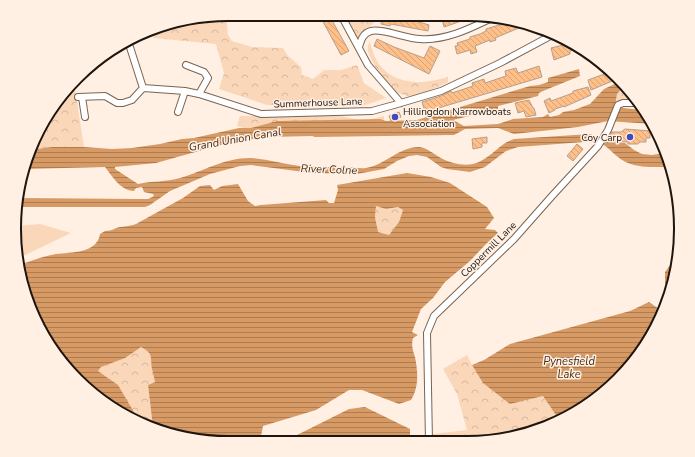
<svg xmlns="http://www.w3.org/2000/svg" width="695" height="457" viewBox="0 0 695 457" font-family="'Nunito Sans',sans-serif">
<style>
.grass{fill:#fbd7b9}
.forest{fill:url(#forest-crowns)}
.water{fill:url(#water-rules);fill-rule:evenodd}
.building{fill:url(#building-back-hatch);stroke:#b79f8c}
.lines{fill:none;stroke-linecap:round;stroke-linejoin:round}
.minor-casing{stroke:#796452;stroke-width:8}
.minor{stroke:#fff;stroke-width:6}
.poi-dot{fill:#3e4bbf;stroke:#fff0e3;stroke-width:1.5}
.labels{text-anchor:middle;stroke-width:3;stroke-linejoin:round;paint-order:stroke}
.street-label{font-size:10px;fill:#1e150e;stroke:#fff0e3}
.poi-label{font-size:10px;fill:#1e150e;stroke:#fff0e3;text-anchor:start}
.water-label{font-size:11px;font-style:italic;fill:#452c14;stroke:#fff0e3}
.rim{fill:none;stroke:#1e150e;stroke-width:2}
</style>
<defs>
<pattern id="forest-crowns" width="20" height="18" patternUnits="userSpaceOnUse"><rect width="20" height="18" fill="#fbd7b9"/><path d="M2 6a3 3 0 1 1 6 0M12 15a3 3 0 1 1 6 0" fill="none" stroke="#d7b89e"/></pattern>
<pattern id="water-rules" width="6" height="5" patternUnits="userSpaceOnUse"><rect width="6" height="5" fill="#d79a64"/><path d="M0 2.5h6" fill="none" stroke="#ae7c51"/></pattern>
<pattern id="building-back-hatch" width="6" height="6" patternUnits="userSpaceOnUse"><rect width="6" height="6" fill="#ffbf88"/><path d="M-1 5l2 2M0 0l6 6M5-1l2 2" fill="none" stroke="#daa374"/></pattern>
</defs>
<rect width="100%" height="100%" fill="#fff0e3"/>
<!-- grass -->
<path class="grass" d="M40 224 71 233 19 258 16 226Z"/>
<!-- forest -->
<path class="forest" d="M226 14 228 35 232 41 252 47 283 48 288 56 301 67 302 75 313 79 324 70H341L357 65 364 83 386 98 362 106 267 105 219 89 224 73 216 44 154 38 150 30 160 25Z
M339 15H381L355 42Z
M370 42C376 71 395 83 424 82 432 81 440 79 448 77V82C439 87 416 97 407 96 404 95 398 93 395 92 388 87 369 59 368 51 367 47 368 45 370 42Z
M74 83 84 147H52L29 150 58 98Z
M623 87 633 100H622L616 103 617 94Z
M240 116H341L363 121 384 116V120L360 130 255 131 237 126Z
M376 205 386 209 398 207 403 210 399 222 389 235 378 232 375 217Z
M141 347C151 352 151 355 152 365 152 371 154 376 155 382L148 385 153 427 133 420 135 414C127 402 118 389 108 378 106 375 101 375 98 371L101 367Z
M467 355 472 365 483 383 543 396 560 421 480 443 431 442 432 434 467 430 457 394 443 369Z"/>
<!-- water -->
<path class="water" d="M579 69 580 76 543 91 539 93 538 96 498 106V109L453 120 464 126 498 124 513 119 543 117 548 114 550 117 559 115 563 112 574 110 590 104 604 89 619 82 623 87 617 94 615 107 641 110 652 124 608 121 578 127 514 134 498 128 465 129 454 135 315 137 312 136 269 137 231 142 156 163 115 167V169L138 184C152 181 166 182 180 178 204 171 226 157 252 158 268 159 284 164 300 166 315 167 330 167 345 167 352 167 360 169 366 168 385 165 399 147 419 147 427 148 434 154 441 158 450 163 462 166 473 164 490 160 498 144 514 139L590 134 612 142 625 143 634 150 642 154 652 155 664 153 668 167C654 167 641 168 628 163 617 159 611 149 602 144 597 141 589 142 584 142L518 147 506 151 485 167 470 172 447 169 441 167 427 157 417 155 409 156 397 161 384 169 357 174 312 173 251 165 240 166 210 174 170 191 150 205 145 207H16L18 198 141 199H148L154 196 153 194 144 192 142 187 136 188 134 191C121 191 112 176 105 167L25 169 29 150 52 147H84L112 149 132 148 160 144 182 139 194 138 239 128H251L277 121 380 119 386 121 417 120 530 86 539 85 548 82V78Z
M407 173 431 177 450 183 487 207 494 218 485 229 495 230 498 233 486 244 470 261 445 282 433 298 421 309 412 332 418 335 413 338C411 345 413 351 415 357 418 372 419 387 411 400L399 404 362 390H349L316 410 263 426 260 441H200L153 427 148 385 155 382C154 377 153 373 152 369 150 357 154 354 141 347L125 358 101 367 98 371 118 385 135 414 133 420 87 390 43 336 21 284 19 265C31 261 44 256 56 254 71 252 97 254 100 234L105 231C113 231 114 228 120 227 127 226 130 226 136 224L183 198 200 186 210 185 214 190 222 186 238 184 248 201 255 206 261 205 326 200 329 203H334L338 190 337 185ZM376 206 386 209 398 207 403 210 399 222 389 235 378 232 375 217Z
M675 258 671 289 665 284V272Z
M649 302 662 311 628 370 561 421H560L543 396 510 404 483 383 472 365 484 360 510 344 630 311Z
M365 407 410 429V442H283L349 409Z"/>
<!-- building -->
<path class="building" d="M324 15H329L349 51 341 55 320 16Z
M395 15H408L417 17 416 21 429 25 428 31 391 24 390 26 381 24 382 16 394 19Z
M451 16H473V17L444 27 442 19Z
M508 20 526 25 495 38 496 40 490 42V40L475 46 477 52 471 54 470 50 457 54 455 46H458L457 43 470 39V37L480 34 486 31V29L502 24V22Z
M377 39 394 47 424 58 430 46 440 51 429 74 374 46Z
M571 43 579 48 570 51V54L554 60 551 48Z
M604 65 608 67 617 79 591 90 588 80 607 73Z
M539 66 542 77 425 112 422 102 441 96 451 91 452 93 473 86 472 83 484 79 485 83 506 76 505 71 516 68 518 73Z
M588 87 591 95 564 107V106L555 109V110L549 113 544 101 550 98 551 101 573 93V91Z
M529 100 533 108H534L536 115 526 117 524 111 518 113 515 103Z
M399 112 401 117 391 121 389 116Z
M625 129 651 131 650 135V138H646V142H640L638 144H628V142L610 141V135L612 132H621Z
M487 137V143H482V147L473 149 472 139Z
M577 144 583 149 573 161 567 156Z"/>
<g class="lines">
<!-- minor casing -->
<g class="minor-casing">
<path id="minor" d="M341 15 368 65 401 103
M128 41 143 88
M359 47C361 40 363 33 371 31 382 28 407 39 420 39 447 41 473 27 496 16
M186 65 204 72 208 78 199 94
M78 97 105 96 117 103H123L132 100 143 88 185 91 199 94 261 114 372 111 394 105 441 91 500 63 554 34
M82 97 85 117
M178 112 185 91
M429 442 427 333 434 316 514 239 552 196 598 146 608 130 618 105 623 103H635"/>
</g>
<!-- minor -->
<use href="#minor" class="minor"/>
</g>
<!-- markers -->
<g class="poi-dot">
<circle cx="395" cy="117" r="4"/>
<circle cx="630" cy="137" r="4"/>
</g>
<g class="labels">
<!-- street labels -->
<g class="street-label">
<text transform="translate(318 102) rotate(-2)" y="4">Summerhouse Lane</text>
<text transform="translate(488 249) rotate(-45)" y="4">Coppermill Lane</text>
</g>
<!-- poi labels -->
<g class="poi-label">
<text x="403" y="115">Hillingdon Narrowboats<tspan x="403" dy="12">Association</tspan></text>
<text x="622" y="141" text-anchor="end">Coy Carp</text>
</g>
<!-- water labels -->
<g class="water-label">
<text transform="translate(235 139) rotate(-10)" y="4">Grand Union Canal</text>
<text transform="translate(329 169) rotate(2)" y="4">River Colne</text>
<text x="569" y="365">Pynesfield<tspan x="569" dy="13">Lake</tspan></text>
</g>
</g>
<!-- crop -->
<path d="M0 0H695V457H0ZM228 21H467A207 207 0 0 1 674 228V229A207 207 0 0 1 467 436H228A207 207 0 0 1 21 229V228A207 207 0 0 1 228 21Z" fill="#fff0e3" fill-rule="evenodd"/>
<path class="rim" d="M228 21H467A207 207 0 0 1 674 228V229A207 207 0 0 1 467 436H228A207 207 0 0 1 21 229V228A207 207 0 0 1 228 21Z"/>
</svg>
